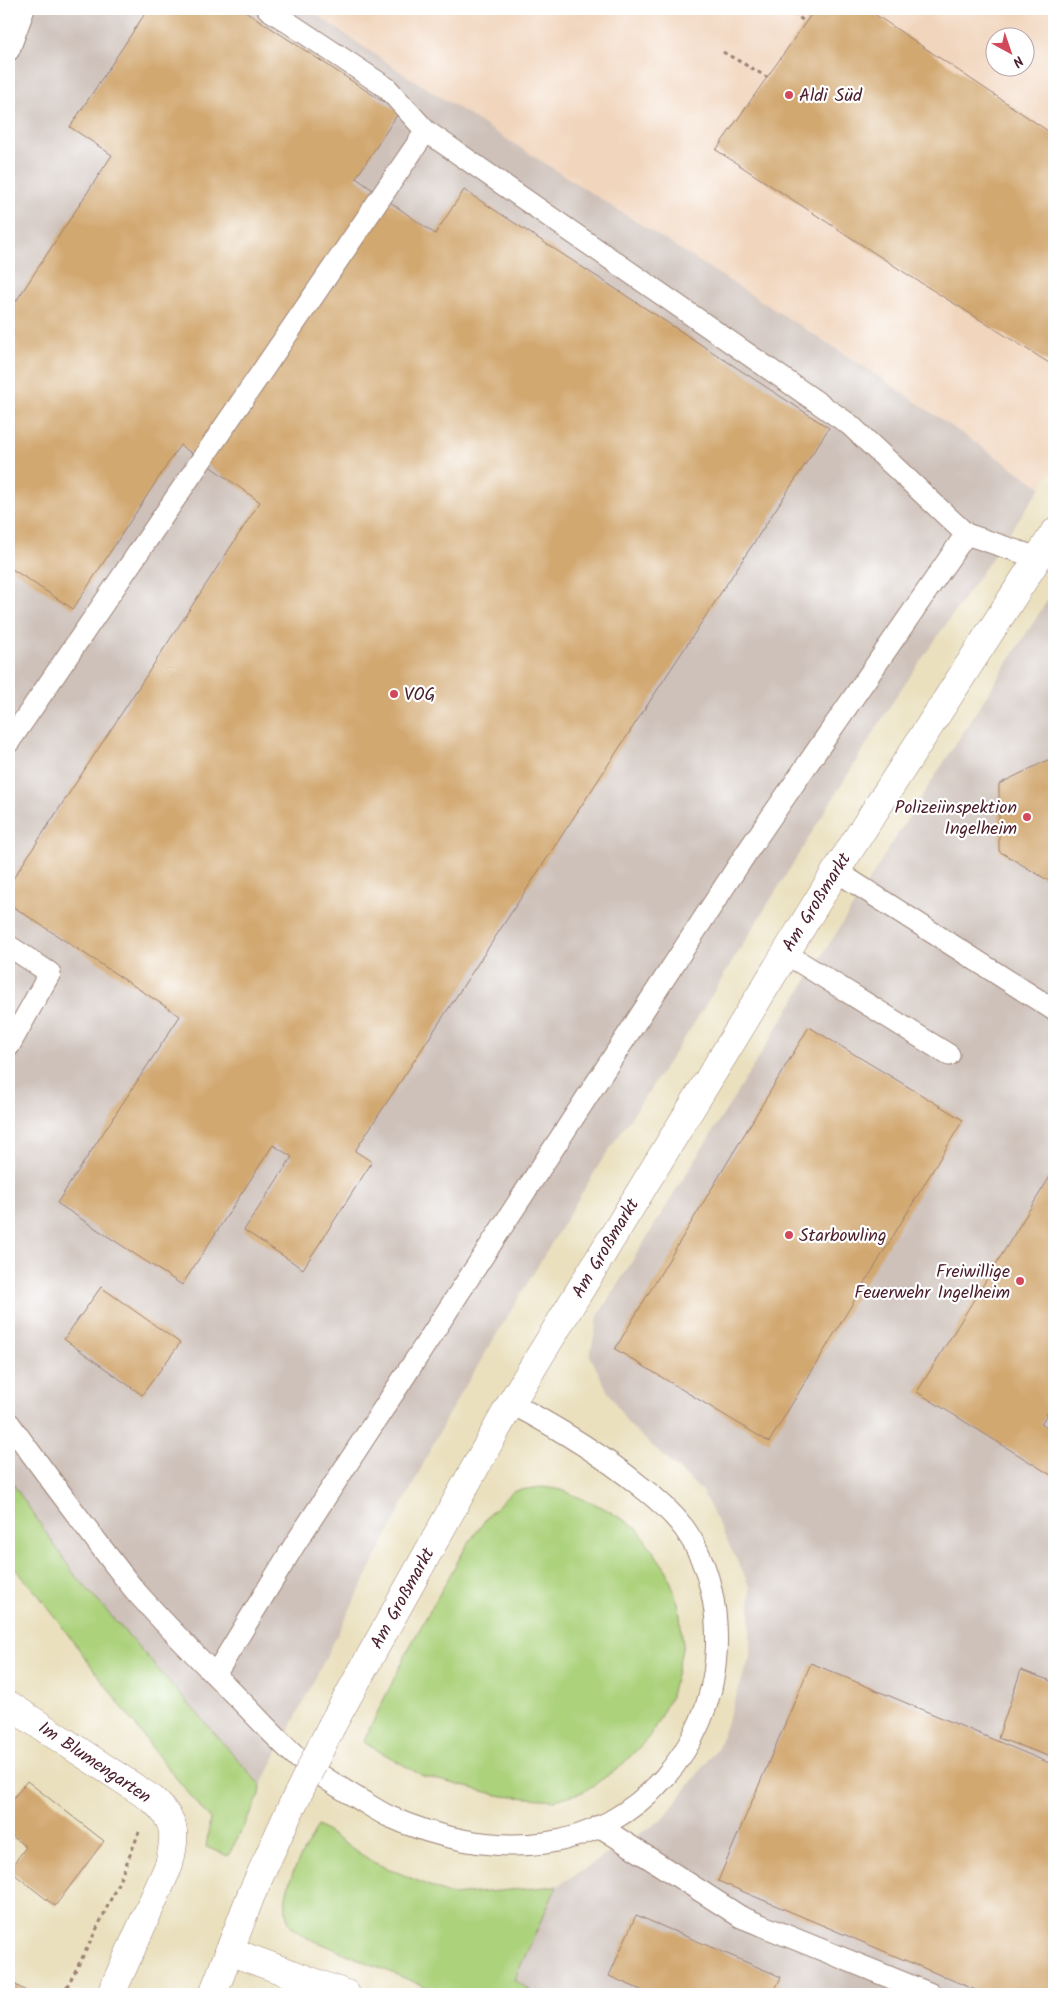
<svg xmlns="http://www.w3.org/2000/svg" width="1063" height="2003" viewBox="0 0 1063 2003" font-family="Kalam,sans-serif">
<style>
.built{fill:#f1d5bd;fill-rule:evenodd}
.industrial{fill:#cec1ba}
.green{fill:#acd27c;stroke:#7b7854}
.building{fill:#d2a871}
.lines{fill:none;stroke-linecap:round;stroke-linejoin:round}
.service-casing{stroke:#9a8074;stroke-width:23}
.minor-casing{stroke:#9a8074;stroke-width:29}
.secondary-casing{stroke:#9a8074;stroke-width:29}
.path{stroke:#9a8074;stroke-width:3;stroke-dasharray:4 4;stroke-linecap:butt}
.service{stroke:#fff;stroke-width:21}
.minor{stroke:#fff;stroke-width:28}
.secondary{stroke:#fff;stroke-width:28}
.secondary-bridge-casing{stroke:#9a8074;stroke-width:29;stroke-linecap:butt}
.secondary-bridge{stroke:#fff;stroke-width:28}
.poi-dot{fill:#d1495b;stroke:#fff;stroke-width:2}
.labels{text-anchor:middle;stroke-width:4.5;stroke-linejoin:round;paint-order:stroke}
.poi-label{font-size:18px;fill:#4a1f2b;stroke:#fff;text-anchor:start}
.street-label{font-size:18px;fill:#4a1f2b;stroke:#fff}
</style>
<rect width="100%" height="100%" fill="#fff"/>
<filter id="ink" filterUnits="userSpaceOnUse"><feTurbulence type="fractalNoise" baseFrequency=".02" numOctaves="2"/><feDisplacementMap in="SourceGraphic" scale="10" xChannelSelector="R" yChannelSelector="G"/><feConvolveMatrix kernelMatrix="1 2 1 2 8 2 1 2 1" color-interpolation-filters="sRGB"/></filter>
<filter id="wash" filterUnits="userSpaceOnUse"><feTurbulence type="fractalNoise" baseFrequency=".0096" numOctaves="4" result="noise"/><feDisplacementMap in="SourceGraphic" scale="20" xChannelSelector="R" yChannelSelector="G"/><feGaussianBlur stdDeviation="1.12" result="paint"/><feColorMatrix in="noise" values="0 0 0 0 0 0 0 0 0 0 0 0 0 0 0 0 0 1.4 0 .05"/><feComposite in="paint" operator="in"/></filter>
<g filter="url(#wash)">
<rect width="100%" height="100%" fill="#eae0be"/>
<!-- built -->
<path class="built" d="M308 9H1054V466L1041 487 860 364 398 70ZM996 38H1026V68H996Z"/>
<!-- industrial -->
<path class="industrial" d="M9 9H308L398 70 860 364 1041 487 897 695 692 1027 600 1163 448 1415 261 1786 74 1574 9 1478Z
M1054 590V1994H536L514 1980 557 1886 663 1819 718 1747 750 1657V1587L702 1491 628 1424 606 1388 590 1356 598 1316 894 840Z"/>
<!-- green -->
<path class="green" d="M9 1478 74 1574 261 1786 260 1795 228 1856 206 1847 210 1819 162 1761 40 1597 9 1562Z
M542 1487 562 1490 602 1507 637 1528 667 1571 679 1606 683 1645 671 1696 650 1736 619 1768 583 1792 555 1800 502 1796 423 1776 363 1742 410 1646 467 1545 491 1512 513 1491Z
M318 1826 373 1862 451 1895 557 1886 514 1980 536 1994H443L303 1936C299 1932 292 1928 289 1923 276 1890 303 1854 318 1826Z"/>
<g id="blocks">
<!-- building -->
<path class="building" d="M148 9H242L399 112 356 178 435 234 464 190 829 428 355 1151 372 1162 303 1269 244 1230 292 1157 273 1145 182 1285 57 1203 180 1016 9 904V885L260 502 180 445 73 609 9 567V312L112 155 70 127Z
M815 9H867L1054 135V366L910 276 716 150Z
M1054 757V884L999 851V784Z
M809 1027 963 1120 769 1442 615 1349Z
M1054 1170V1402L1041 1424 1054 1432V1477L917 1392Z
M101 1287 180 1343 142 1395 64 1339Z
M811 1663 1054 1765V1994H985L718 1881Z
M1021 1670 1054 1682V1758L998 1738Z
M27 1781 104 1841 55 1906 9 1870 26 1847 9 1834V1804Z
M636 1915 781 1977 773 1994H650L609 1976Z
M9 1981 31 1994H9Z"/>
</g>
</g>
<g filter="url(#ink)">
<use href="#blocks" fill-opacity="0" stroke="#9a8074" stroke-width="1"/>
<g class="lines">
<!-- service casing -->
<g class="service-casing">
<path id="service" d="M268 9 387 88 426 131
M9 50 24 9
M9 742 426 131 850 425 966 534 1038 558
M836 871 1054 1010
M9 946 50 973 9 1046
M785 953 949 1055
M9 1423C39 1465 70 1506 101 1547 113 1562 125 1579 138 1594 171 1631 206 1666 241 1701 261 1721 281 1744 303 1762 320 1776 340 1788 359 1799 369 1805 378 1811 388 1816 436 1838 492 1850 545 1843 637 1831 711 1747 716 1655 719 1612 710 1564 684 1528 671 1511 656 1498 640 1486 600 1453 556 1427 511 1403
M215 1675 295 1544 747 852 966 534
M599 1826 741 1917 931 1994"/>
</g>
<!-- minor casing -->
<g class="minor-casing">
<path id="minor" d="M9 1705 152 1799C177 1821 176 1834 169 1865L111 1994
M229 1951 346 1994"/>
</g>
<!-- secondary casing -->
<g class="secondary-casing">
<path id="secondary" d="M332 1725 511 1403 836 871 1054 533
M213 1994 251 1895 289 1812"/>
</g>
<!-- path -->
<path class="path" d="M786 9 806 22
M723 52 767 77
M63 1994C91 1942 118 1888 139 1832"/>
<!-- service -->
<use href="#service" class="service"/>
<!-- minor -->
<use href="#minor" class="minor"/>
<!-- secondary -->
<use href="#secondary" class="secondary"/>
<!-- secondary-bridge casing -->
<g class="secondary-bridge-casing">
<path id="secondary-bridge" d="M289 1812 332 1725"/>
</g>
<!-- secondary-bridge -->
<use href="#secondary-bridge" class="secondary-bridge"/>
</g>
</g>
<!-- markers -->
<g class="poi-dot">
<circle cx="789" cy="95" r="5"/>
<circle cx="394" cy="694" r="5"/>
<circle cx="1027" cy="817" r="5"/>
<circle cx="789" cy="1235" r="5"/>
<circle cx="1020" cy="1281" r="5"/>
</g>
<g class="labels">
<!-- poi labels -->
<g class="poi-label">
<text x="799" y="101">Aldi Süd</text>
<text x="404" y="700">VOG</text>
<text x="1017" y="813" text-anchor="end">Polizeiinspektion<tspan x="1017" dy="21">Ingelheim</tspan></text>
<text x="799" y="1241">Starbowling</text>
<text x="1010" y="1277" text-anchor="end">Freiwillige<tspan x="1010" dy="21">Feuerwehr Ingelheim</tspan></text>
</g>
<!-- street labels -->
<g class="street-label">
<text transform="translate(816 902) rotate(-58)" y="6">Am Großmarkt</text>
<text transform="translate(605 1248) rotate(-59)" y="6">Am Großmarkt</text>
<text transform="translate(402 1598) rotate(-61)" y="6">Am Großmarkt</text>
<text transform="translate(95 1762) rotate(34)" y="6">Im Blumengarten</text>
</g>
</g>
<!-- margin -->
<rect width="1063" height="2003" fill="none" stroke="#fff" stroke-width="30"/>
<!-- north arrow -->
<g transform="translate(1010 52) rotate(140)"><circle r="24" fill="#ffffff" stroke="#b7a5aa"/>
<path d="M0-4L9 19L0 12L-9 19Z" fill="#d1495b"/>
<text y="-8" font-size="14" font-weight="bold" text-anchor="middle" fill="#4a1f2b">N</text>
</g>
</svg>
